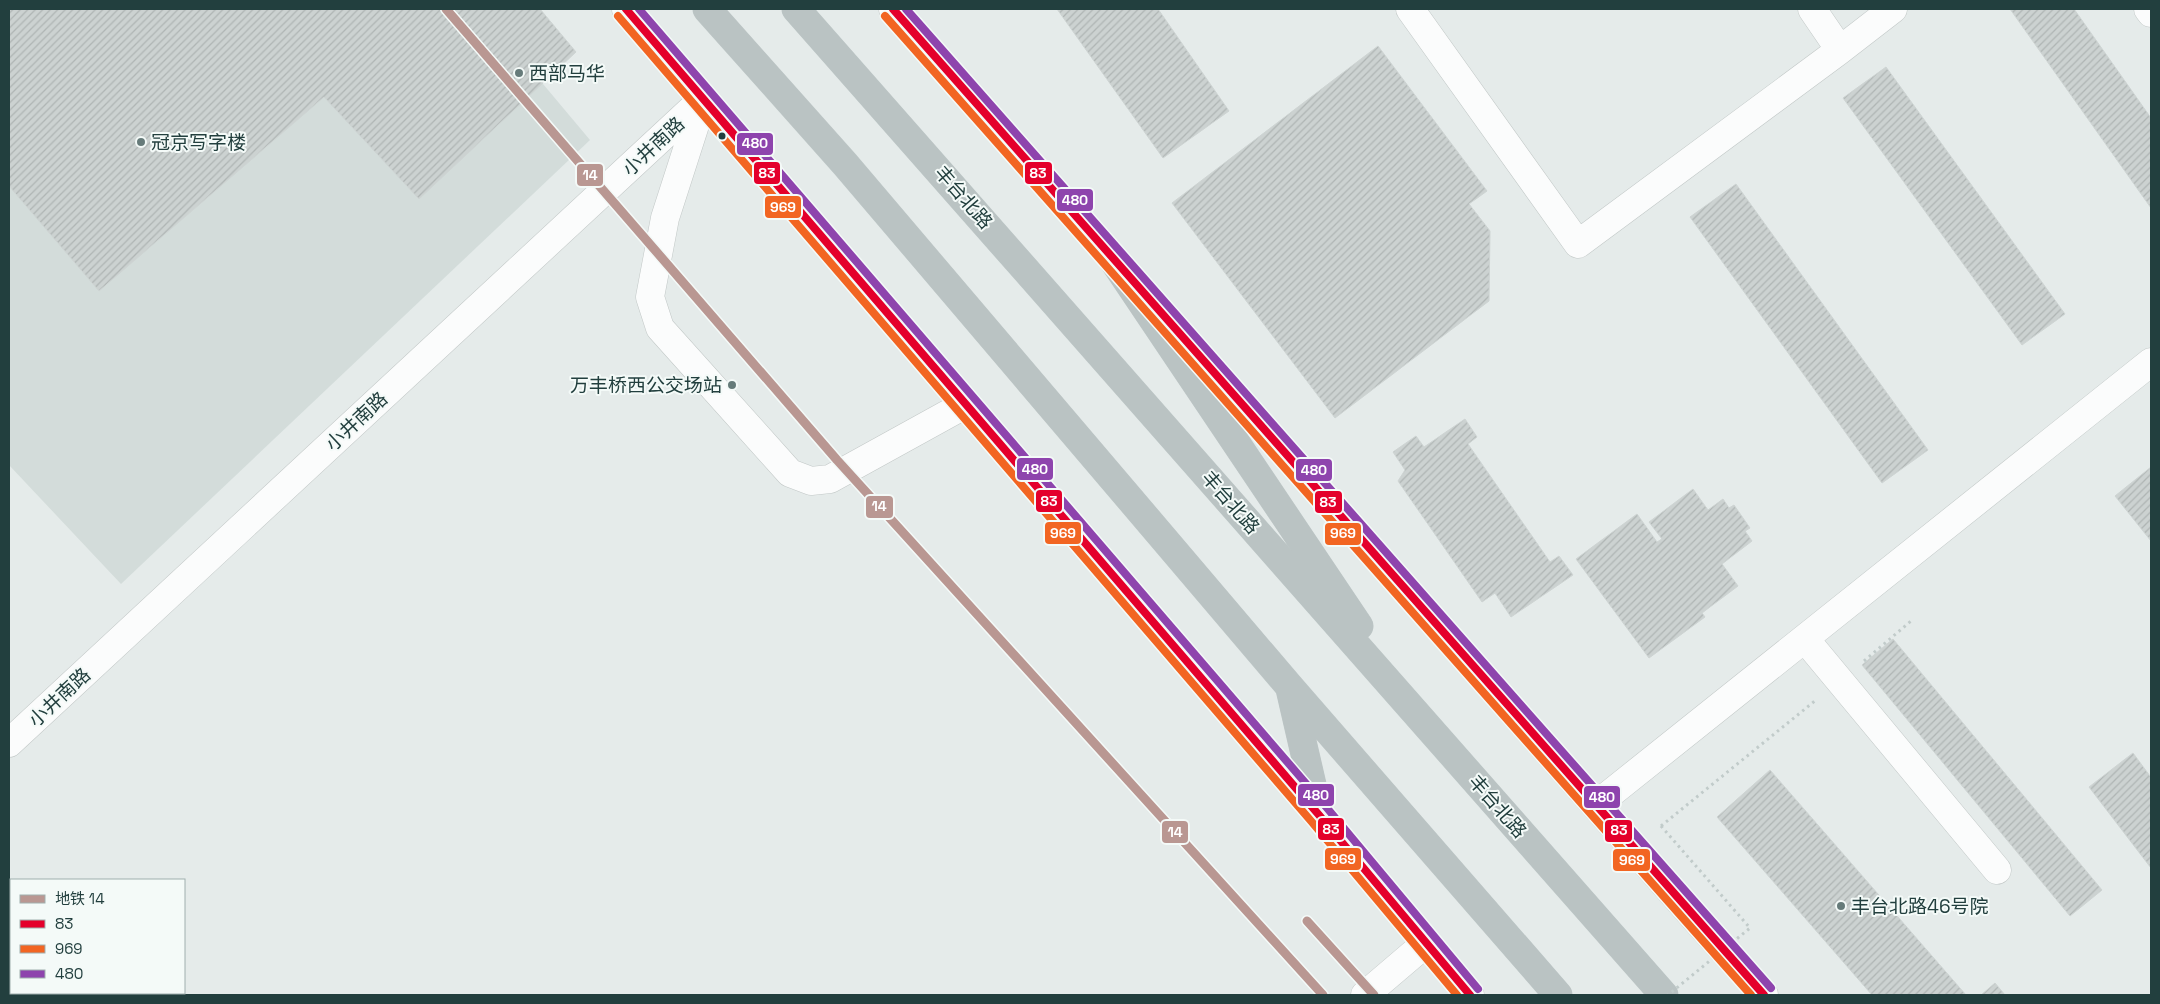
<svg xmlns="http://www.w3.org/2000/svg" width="2160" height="1004" viewBox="0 0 2160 1004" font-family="'Space Grotesk','Noto Sans SC',sans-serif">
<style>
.built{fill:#d3dcda}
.building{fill:url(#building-hatch);stroke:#ced4d3}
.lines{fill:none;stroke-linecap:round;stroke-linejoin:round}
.minor-casing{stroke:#c2c8c7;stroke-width:29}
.highway-casing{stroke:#bdc6c6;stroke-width:29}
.path{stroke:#c1cbca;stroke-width:3;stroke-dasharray:2.5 4;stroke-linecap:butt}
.minor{stroke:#fbfcfc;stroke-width:28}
.highway{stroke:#bac3c3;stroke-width:28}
.path-bridge{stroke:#c1cbca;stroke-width:3;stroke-dasharray:2.5 4;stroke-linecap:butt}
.bus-1-casing{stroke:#f4faf8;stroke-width:11}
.bus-2-casing{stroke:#f4faf8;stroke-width:11}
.bus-3-casing{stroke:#f4faf8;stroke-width:11}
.bus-1{stroke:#e4002b;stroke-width:8}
.bus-2{stroke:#f26522;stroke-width:8}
.bus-3{stroke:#8e44ad;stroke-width:8}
.metro-1-casing{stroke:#f4faf8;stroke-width:12}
.metro-1{stroke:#b99792;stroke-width:9}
.poi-dot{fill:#667b7a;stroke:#f4faf8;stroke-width:2}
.bus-dot{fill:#223f3e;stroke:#f4faf8;stroke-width:2}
.labels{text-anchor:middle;stroke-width:4;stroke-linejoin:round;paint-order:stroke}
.poi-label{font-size:19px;fill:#223f3e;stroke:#f4faf8;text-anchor:start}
.street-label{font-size:19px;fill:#223f3e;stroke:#f4faf8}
.line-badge{stroke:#f4faf8;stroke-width:2}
.badge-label{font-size:14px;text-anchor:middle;font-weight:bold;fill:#fff}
</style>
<defs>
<pattern id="building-hatch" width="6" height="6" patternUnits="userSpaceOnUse" patternTransform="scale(1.25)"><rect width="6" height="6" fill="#ccd2d1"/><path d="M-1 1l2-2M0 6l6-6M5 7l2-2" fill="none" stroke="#afb5b4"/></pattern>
</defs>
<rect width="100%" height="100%" fill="#e5ebea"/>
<!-- built -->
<path class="built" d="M9 9H480L590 140 121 584 9 465Z"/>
<!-- building -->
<path class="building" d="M9 9H540L576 52 419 199 324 97 99 291 9 186Z
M1057 9H1158L1229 111 1163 158Z
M2010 9H2074L2151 118V208Z
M1378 46 1487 191 1469 204 1490 231 1489 301 1335 418 1172 203Z
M1886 67 2065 314 2022 345 1843 98Z
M1736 184 1928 450 1882 483 1690 217Z
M1465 419 1477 437 1468 444 1550 562 1559 556 1573 575 1511 617 1495 593 1482 602 1398 481 1405 470 1393 452 1416 436 1424 447Z
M2151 467V541L2115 496Z
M1693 489 1708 510 1723 499 1729 508 1734 505 1750 528 1745 531 1752 541 1722 564 1738 586 1702 613 1705 617 1649 658 1576 559 1637 514 1657 542 1662 539 1649 522Z
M1893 639 2102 890 2070 916 1862 665Z
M2133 753 2150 776 2151 775V868L2089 787Z
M1770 770 1966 995H1872L1717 817Z
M1995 983 2005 995H1981Z"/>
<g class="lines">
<!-- minor casing -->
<g class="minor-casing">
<path id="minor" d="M626 9 1319 815 1470 995
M893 9 1123 269
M1410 9 1578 244 1840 50 1812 9
M2148 9 2151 13
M1840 50 1893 9
M703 100 665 218 650 297 660 328 790 473 811 481 830 479 966 404
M1153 303 1697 921 1764 995
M1805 639 1997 870
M9 743 703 99
M1596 805 2151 362
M1365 995 1426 943"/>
</g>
<!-- highway casing -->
<g class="highway-casing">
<path id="highway" d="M707 9 845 164 1289 686 1558 995
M796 9 1664 995
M1107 251 1359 626
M1290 689 1319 815"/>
</g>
<!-- path -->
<path class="path" d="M1864 661 1911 621
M1661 826 1816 700"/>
<!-- minor -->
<use href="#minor" class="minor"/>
<!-- highway -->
<use href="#highway" class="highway"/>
<!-- path-bridge -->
<path class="path-bridge" d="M1661 826 1750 928 1668 995"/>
<!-- bus-1 casing -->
<g class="bus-1-casing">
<path id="bus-1" d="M626 9 1319 815 1470 995
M893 9 1764 995"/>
</g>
<!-- bus-2 casing -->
<g class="bus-2-casing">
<path id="bus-2" d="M618 16 1311 821 1457 995
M885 16 1751 995"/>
</g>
<!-- bus-3 casing -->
<g class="bus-3-casing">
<path id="bus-3" d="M639 9 1327 808 1478 989
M906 9 1771 988"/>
</g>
<!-- bus-1 -->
<use href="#bus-1" class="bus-1"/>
<!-- bus-2 -->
<use href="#bus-2" class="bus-2"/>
<!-- bus-3 -->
<use href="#bus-3" class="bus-3"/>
<!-- metro-1 casing -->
<g class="metro-1-casing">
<path id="metro-1" d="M446 9 837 460 1323 995
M1307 921 1374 995"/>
</g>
<!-- metro-1 -->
<use href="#metro-1" class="metro-1"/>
</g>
<!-- markers -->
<g class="poi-dot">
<circle cx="519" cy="73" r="5"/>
<circle cx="141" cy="142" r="5"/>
<circle cx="732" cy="385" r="5"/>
<circle cx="1841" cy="906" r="5"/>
</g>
<circle class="bus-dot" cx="722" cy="136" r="4.5"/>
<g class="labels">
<!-- poi labels -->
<g class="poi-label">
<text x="529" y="80">西部马华</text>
<text x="151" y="149">冠京写字楼</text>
<text x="722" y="392" text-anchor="end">万丰桥西公交场站</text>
<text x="1851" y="913">丰台北路46号院</text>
</g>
<!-- street labels -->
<g class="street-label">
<text transform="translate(653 146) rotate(-43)" y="7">小井南路</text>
<text transform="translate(964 197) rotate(49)" y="7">丰台北路</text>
<text transform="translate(356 421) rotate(-43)" y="7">小井南路</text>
<text transform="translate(1231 502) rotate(49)" y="7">丰台北路</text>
<text transform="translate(59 697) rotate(-43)" y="7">小井南路</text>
<text transform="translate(1498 806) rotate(49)" y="7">丰台北路</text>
</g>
</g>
<g class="line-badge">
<rect x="736" y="132" width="38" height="24" rx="5" fill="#8e44ad"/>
<rect x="753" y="161" width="28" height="24" rx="5" fill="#e4002b"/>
<rect x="1024" y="161" width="29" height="24" rx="5" fill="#e4002b"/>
<rect x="576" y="163" width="28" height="24" rx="5" fill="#b99792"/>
<rect x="1056" y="188" width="38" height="24" rx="5" fill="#8e44ad"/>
<rect x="764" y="195" width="38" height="24" rx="5" fill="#f26522"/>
<rect x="1016" y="457" width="38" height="24" rx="5" fill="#8e44ad"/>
<rect x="1295" y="458" width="38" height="24" rx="5" fill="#8e44ad"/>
<rect x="1035" y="489" width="28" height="24" rx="5" fill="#e4002b"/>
<rect x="1314" y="490" width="29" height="24" rx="5" fill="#e4002b"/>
<rect x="865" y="495" width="29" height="24" rx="5" fill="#b99792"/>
<rect x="1044" y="521" width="38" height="24" rx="5" fill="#f26522"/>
<rect x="1324" y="522" width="38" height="24" rx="5" fill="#f26522"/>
<rect x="1297" y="783" width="38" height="24" rx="5" fill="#8e44ad"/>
<rect x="1583" y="785" width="38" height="24" rx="5" fill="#8e44ad"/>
<rect x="1317" y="817" width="28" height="24" rx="5" fill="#e4002b"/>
<rect x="1604" y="819" width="29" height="24" rx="5" fill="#e4002b"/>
<rect x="1161" y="820" width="28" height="24" rx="5" fill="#b99792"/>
<rect x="1324" y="847" width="38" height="24" rx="5" fill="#f26522"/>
<rect x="1612" y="848" width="39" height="24" rx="5" fill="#f26522"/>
</g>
<g class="badge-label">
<text x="755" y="148">480</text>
<text x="767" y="178">83</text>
<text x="1038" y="178">83</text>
<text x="590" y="180">14</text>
<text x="1075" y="205">480</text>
<text x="783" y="212">969</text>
<text x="1035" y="474">480</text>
<text x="1314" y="475">480</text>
<text x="1049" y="506">83</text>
<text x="1328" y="507">83</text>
<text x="879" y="511">14</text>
<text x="1063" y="538">969</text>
<text x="1343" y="538">969</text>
<text x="1316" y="800">480</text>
<text x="1602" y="802">480</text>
<text x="1331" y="834">83</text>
<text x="1619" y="835">83</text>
<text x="1175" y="837">14</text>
<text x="1343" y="864">969</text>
<text x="1632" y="865">969</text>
</g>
<!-- border -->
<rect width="2160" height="1004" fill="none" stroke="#223f3e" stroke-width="20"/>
<!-- legend -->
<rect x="10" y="879" width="175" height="115" fill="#f4faf8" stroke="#a0afae"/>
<rect x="20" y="895" width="25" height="8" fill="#b99792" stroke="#a0afae"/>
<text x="55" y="904" font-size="15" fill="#223f3e">地铁 14</text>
<rect x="20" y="920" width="25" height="8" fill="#e4002b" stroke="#a0afae"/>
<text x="55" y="929" font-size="15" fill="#223f3e">83</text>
<rect x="20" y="945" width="25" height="8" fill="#f26522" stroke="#a0afae"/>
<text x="55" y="954" font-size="15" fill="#223f3e">969</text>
<rect x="20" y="970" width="25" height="8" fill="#8e44ad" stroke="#a0afae"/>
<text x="55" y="979" font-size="15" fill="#223f3e">480</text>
</svg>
